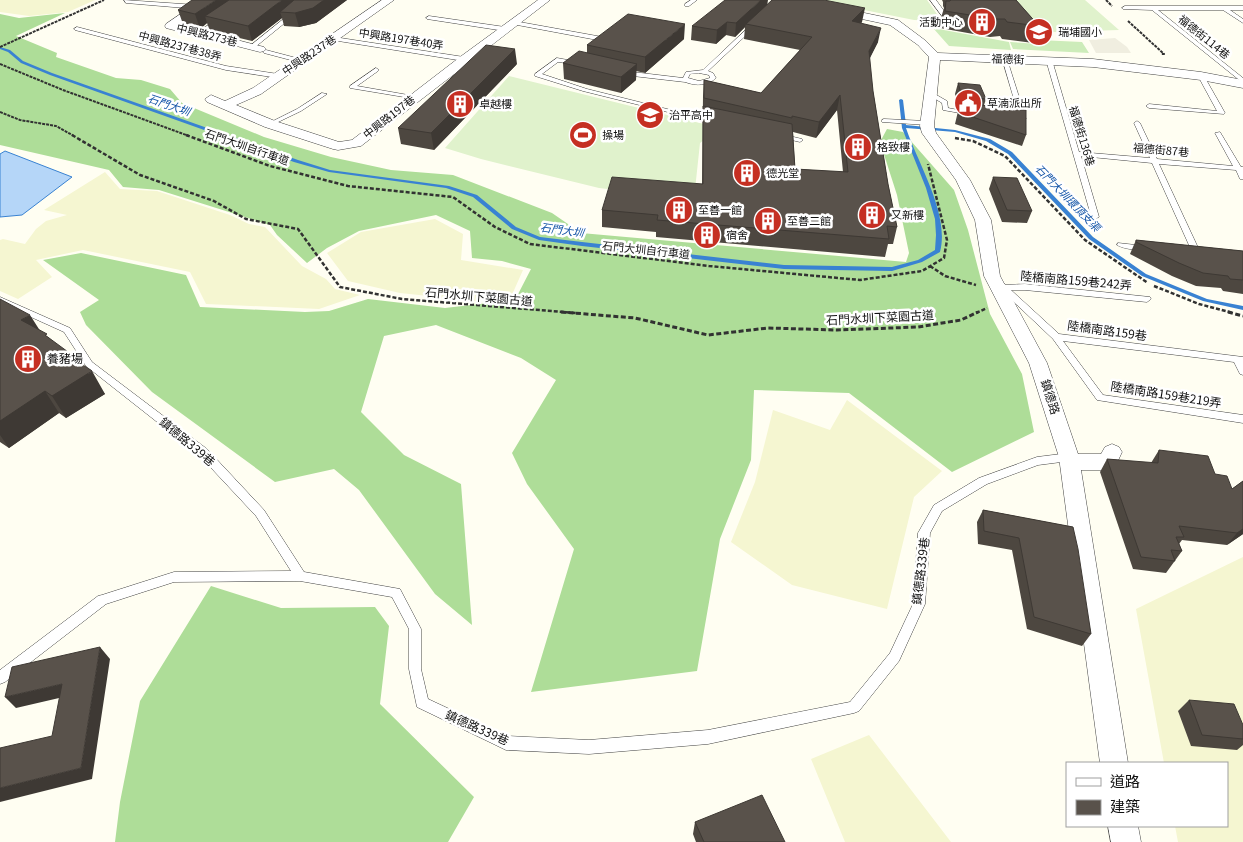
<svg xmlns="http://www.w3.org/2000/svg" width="1243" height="842" viewBox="0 0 1243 842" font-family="Georgia,'Noto Sans TC',serif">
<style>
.farmland{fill:#f5f6d1}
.green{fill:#cdecba}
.forest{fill:#aedd98}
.pitch{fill:#e0f2cc}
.plaza{fill:#f0eee0}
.water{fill:#b5d6f8;stroke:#3982d2}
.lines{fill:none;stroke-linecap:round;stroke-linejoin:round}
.stream{fill:#3982d2;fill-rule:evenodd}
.service-casing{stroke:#434343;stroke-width:1}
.minor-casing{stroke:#434343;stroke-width:1}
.path-far2{stroke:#323232;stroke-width:2;stroke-dasharray:3 1;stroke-linecap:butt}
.path-far1{stroke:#323232;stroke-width:2.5;stroke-dasharray:4 2;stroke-linecap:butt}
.path{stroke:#323232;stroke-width:3;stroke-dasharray:5 2.5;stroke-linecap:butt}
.service{fill:#fff;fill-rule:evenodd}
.minor{fill:#fff;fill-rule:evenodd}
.wall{fill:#4d4740;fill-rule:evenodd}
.shaded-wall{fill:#3e3934}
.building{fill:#59524b;stroke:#3e3934}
.labels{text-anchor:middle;stroke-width:5;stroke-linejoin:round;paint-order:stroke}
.far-poi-label{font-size:11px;fill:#101010;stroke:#fff;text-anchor:start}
.far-street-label{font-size:11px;fill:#101010;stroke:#fff}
.far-water-label{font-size:11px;font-style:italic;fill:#1354a7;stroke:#fff}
.street-label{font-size:12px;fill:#101010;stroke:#fff}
.poi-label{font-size:12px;fill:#101010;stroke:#fff;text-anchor:start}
</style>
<rect width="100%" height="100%" fill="#fffef2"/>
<!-- farmland -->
<path class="farmland" d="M0 0H95L68 12 29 16 0 12Z
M105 172 120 189 157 191 230 215 249 224 265 227 302 266 326 279 335 289 360 295 319 309 206 304 190 272 83 250 36 260 52 277 18 299 0 291V240L3 239 25 244 36 229 46 221 67 215 44 210Z
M435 219 463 234 461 260 523 270 511 297 475 301 400 293 348 281 327 253 361 232Z
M847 400 942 471 914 497 887 609 792 585 731 542 755 482 773 410 830 430Z
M1243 557V842H1178L1175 826H1227V763H1164L1136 609Z
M869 735 951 842H845L811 759Z"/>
<!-- green -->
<path class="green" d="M933 28 1009 42 1011 50 949 46Z
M1039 40 1082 42 1089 53 1013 49 1010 42 1039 44Z"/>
<!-- forest -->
<path class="forest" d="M65 13 16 36 57 53 56 57 116 78 141 80 170 89 182 103 264 137 331 157 391 170 453 175 552 213 581 233 906 262 909 253 897 195 880 142 887 129 903 132 954 190 968 230 990 314 1022 374 1034 432 952 472 849 393 754 390 751 460 720 539 697 671 531 692 574 549 527 484 512 453 556 380 521 358 436 325 384 336 361 412 404 455 461 484 472 625 435 594 359 490 334 469 275 482 152 392 86 325 80 312 99 300 43 260 81 253 186 275 200 307 305 312 329 311 368 299 445 308 515 300 531 269 502 261 472 258 470 231 436 215 359 231 327 248 307 263 277 235 270 225 159 190 123 187 109 170 0 145V14L19 18Z
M211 586 281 608 375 607 389 626 380 704 474 797 448 842H115L120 802 140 701Z"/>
<!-- pitch -->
<path class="pitch" d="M814 0H927L942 21 914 20Z
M997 0H1085L1119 30 1026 33Z
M509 76 720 128 700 143 694 199 599 188 481 159 445 148Z"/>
<!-- plaza -->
<path class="plaza" d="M1115 38 1127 47 1131 53H1096L1089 40Z"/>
<!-- water -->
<path class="water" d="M5 151 72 177 22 215 0 217V154Z"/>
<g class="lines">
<!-- stream -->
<path class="stream" d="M0 47 10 50 23 61 52 73 298 160 330 170 449 186 477 195 516 227 540 237 582 242 784 265 892 267 918 260 935 250 936 235 935 219 926 188 902 128 899 100 901 99 903 100 906 125 955 130 990 139 1012 152 1093 237 1146 274 1207 299 1243 306V310L1203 301 1142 276 1089 239 1008 154 986 141 955 132 906 128C918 164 950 214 940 252L922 262 892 271 833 270 784 269 582 246 539 240 512 229 473 197 446 188 329 172 294 162 50 75 21 63 8 52 0 49Z"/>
<!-- service casing -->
<g class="service-casing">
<path id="service" d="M124 0 197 5 200 7 197 9 126 3Z
M307 0H313L254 48H250V46Z
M691 0H697L689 6H685V4Z
M930 0H936L947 15 946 16H942Z
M1125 6H1243V10H1230L1243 19V23L1223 10H1158L1243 78V83L1152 10 1123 9 1122 8Z
M429 16 505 27 508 29 505 31 427 19 426 18Z
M217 19 222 20 201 35H197V33Z
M514 21 608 38 611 40 608 42 512 24V22Z
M752 24 757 25 708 71 713 73 716 78C707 86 696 86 685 82L624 75 621 73 624 71 683 78 686 72 703 70ZM699 73 709 75 710 78 699 81 688 78 690 74Z
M77 27 226 66 278 74 281 76 278 78 226 70 75 30 74 29Z
M334 37 464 57 467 59 464 61 332 40 331 39Z
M266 50 304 60 305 61 302 63 264 53 263 52Z
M557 58 584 63 581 65 558 62 542 74 587 89 719 122 716 124 583 91 535 76V74Z
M1002 58 1007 59 1026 119 1025 120 1020 121 1017 119 1019 117Z
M1049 58 1052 60 1079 152 1150 158 1134 123 1137 121 1140 123 1157 159 1233 166 1215 133 1220 132 1241 167H1243V179H1240L1236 170 1159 164 1201 254 1200 256H1194L1193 254 1152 163 1081 156 1099 217 1095 219H1092L1046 60Z
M376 68 379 70 378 71 357 86 414 96 417 98 416 99 350 88V86Z
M1201 74 1204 76 1225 113 1224 114 1149 108 1146 106 1149 104 1217 111 1198 76Z
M322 93 327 94 301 111 272 125 267 124 297 109Z
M929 93H933L947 101 948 108 974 113 971 115 943 110 942 103 929 95Z
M884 119 927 121 930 123 927 125 882 122V120Z
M781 134 802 139 803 140 800 142 779 137 778 136Z
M1118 243 1145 246 1149 248C1143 252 1123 249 1117 245Z
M1001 282 1006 285 1025 284 1150 297 1151 299 1147 302 1025 290H1011L1059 334 1243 357V375L1240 374 1234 362 1063 341 1103 395 1243 415V423L1097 400 1053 339 998 287 997 285Z
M0 297 70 328 92 362 207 449 264 510 304 572 400 589 421 629V669L428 699 507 736 589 740 708 730 850 702 890 653 913 604 918 533 934 505 979 478 1037 457 1069 453 1073 454 1074 457 1073 460 1069 461 1038 465 987 484 942 511 930 533 925 604 899 661 859 711 854 713 708 744 589 754 506 750 417 707 409 669V629L392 597 300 581 174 582 106 604 5 682 0 684V670L98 596 102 595 174 572 291 571 256 516 199 455 86 366 64 332 0 303Z"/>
</g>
<!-- minor casing -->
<g class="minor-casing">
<path id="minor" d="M201 0H213L179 25 264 47 266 49 264 51 260 52 166 28 165 26 166 24Z
M382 0H394L261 94 236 105 275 121 339 142 352 140 460 57 538 0H550L361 146 338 150 333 149 265 127 207 102 205 99 211 95 225 101 253 88Z
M782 0H802L898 20 926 41 938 53 1093 59 1201 72 1243 80V88L1201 80 1093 67 940 60 934 126 936 133 970 180 991 220 1000 276 1047 363 1078 454H1101L1105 447 1112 444 1119 447 1122 452 1116 465 1104 470H1081L1128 763H1100L1059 457 1029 363 984 276 975 220 956 180 922 133 920 126 929 57 918 45 890 25 787 3Z
M1108 826H1138L1141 842H1111Z"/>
</g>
<!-- path-far2 -->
<path class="path-far2" d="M1106 0 1112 6
M1128 21 1164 54H1161
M0 47 104 0
M0 64 63 90 189 136
M0 112 20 120 56 126 74 136"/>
<!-- path-far1 -->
<path class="path-far1" d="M72 135 140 175 214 201 246 219 298 229 340 287 402 299 576 313
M186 135 270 166 348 186 453 197 495 227 530 244 709 266 860 280 922 271 944 258 947 240 928 164
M955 138 973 141 1005 156 1085 240 1148 283
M930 266 945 276 976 285
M1154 286 1199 304 1233 313
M976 313 987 308"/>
<!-- path -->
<path class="path" d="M561 312 635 318 708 335 768 328 837 330 918 327 961 320 978 312
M1228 312 1243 316"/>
<!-- service -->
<use href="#service" class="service"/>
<!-- minor -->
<use href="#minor" class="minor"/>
</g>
<!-- wall -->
<path class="wall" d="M347 0 316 23 299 27 284 26 282 18 252 41 210 31 207 23 200 29 183 24 178 10Z
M942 0H1016L1039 26 1033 43 1002 39 1000 36 990 37 940 28 941 18 944 8 943 6V2Z
M767 4 862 22 861 23 878 42 869 59 873 91 888 184 897 227 893 244H888L885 257 656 237V232L602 227V210L702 184 703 96 704 80 761 93 800 50 744 39 745 27 735 37 726 35 716 44 691 40 692 26ZM837 110 843 172 795 169 793 132 816 138Z
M684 39 645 73 636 71V80L621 93 564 79 563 63 587 53V45Z
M517 64 434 150 401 144 398 128Z
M958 83 986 99 984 105 989 108 1026 135 1022 146 955 124 959 107 955 94Z
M993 177 1032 211 1027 223 1002 222 989 189Z
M1136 240 1243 251V294L1223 291 1221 288 1196 286 1172 276 1130 254Z
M0 299 39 330 82 365 105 394 66 418 59 413 9 448 0 442Z
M1159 450 1215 474 1232 489 1243 481V534L1227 545 1182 540 1179 544 1182 551 1166 573 1133 569 1100 472 1107 459 1151 463Z
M983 510 1073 527 1091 634 1082 646 1027 629 1012 550 978 544 977 522Z
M1189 700 1243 725V745L1237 750 1191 746 1178 711Z
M695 822 785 842H696L693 834Z"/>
<!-- shaded-wall -->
<path class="shaded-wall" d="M216 0H241L205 16 207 23 200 29 195 14Z
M282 0H304L280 12 282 18 252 41 248 26Z
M324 0H347L316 23 299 27 295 13Z
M761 0H768L767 6 746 24 745 27 735 37 736 23Z
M865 8 862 22 850 35 852 21Z
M727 22 726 35 716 44 717 30Z
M685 24 684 39 645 73V57Z
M881 28 878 42 866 66 869 51Z
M515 49 517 64 434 150 431 133Z
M637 64 636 80 621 93V77Z
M840 95 837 110 816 138 819 122Z
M30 315 44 337 21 320Z
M79 360 88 374 92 371 105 394 66 418 52 396 77 361Z
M45 391 59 413 9 448 0 435V421Z
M1243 529V534L1227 545 1237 533Z
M100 647 110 659 92 779 0 802V788L81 768Z
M62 684 72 695 16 708 5 697Z"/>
<!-- building -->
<path class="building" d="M192 0H216L195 14 178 10Z
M229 0H282L248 26 205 16Z
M294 0H324L313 8 295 13 280 12Z
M725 0H761L736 23 727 22 717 30 692 26Z
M772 0H824L865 8 852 21 881 28 869 51 873 91 888 184 897 227 887 226 889 239 657 220 658 215 602 210 612 177 703 184V106L792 124 795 169 848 172 840 95 819 122 792 116V118L704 98V80L761 93 812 37 746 24Z
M951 0H1016L1039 26 1007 22 1005 19H995L945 11 946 1H950Z
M628 14 685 24 645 57 587 45Z
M486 45 515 49 431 133 398 128Z
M579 51 637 64 621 77 563 63Z
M958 83 980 85 986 99 962 96Z
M964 103 988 106 989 108 1026 110V135L958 112 959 106H965Z
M993 177 1017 178 1032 211 1007 210Z
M1136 240 1243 251V280L1230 279 1228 276 1203 273 1179 263 1136 242Z
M0 299 30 315 21 320 47 334 45 335 79 360 77 361 92 371 52 396 45 391 0 421Z
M1159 450 1208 456 1215 474 1227 476 1232 489 1243 481V529L1237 533 1179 526 1184 537H1176L1182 551 1171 550 1175 561 1141 557 1107 459 1158 463Z
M983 510 1073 527 1078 549 1091 634 1034 617 1019 538 984 531Z
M100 647 81 768 0 788V748L52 736 62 684 5 697 12 667Z
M1189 700 1234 704 1243 725V739L1202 735Z
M762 795 785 842H704L695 822Z"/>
<!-- icons -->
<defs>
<g id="building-disc" transform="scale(1.4375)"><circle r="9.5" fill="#c52f22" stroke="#fff"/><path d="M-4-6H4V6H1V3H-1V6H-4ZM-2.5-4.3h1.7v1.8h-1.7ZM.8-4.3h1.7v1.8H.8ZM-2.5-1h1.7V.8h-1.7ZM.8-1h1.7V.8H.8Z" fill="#fff"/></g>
<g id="school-disc" transform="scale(1.4375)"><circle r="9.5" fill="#c52f22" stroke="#fff"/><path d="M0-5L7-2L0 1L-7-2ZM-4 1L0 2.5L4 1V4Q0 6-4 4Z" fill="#fff"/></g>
<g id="civic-disc" transform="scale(1.4375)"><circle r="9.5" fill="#c52f22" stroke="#fff"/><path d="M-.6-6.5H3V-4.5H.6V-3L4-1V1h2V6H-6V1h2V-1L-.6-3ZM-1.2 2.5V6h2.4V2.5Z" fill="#fff"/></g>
<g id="stadium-disc" transform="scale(1.4375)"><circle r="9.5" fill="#c52f22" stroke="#fff"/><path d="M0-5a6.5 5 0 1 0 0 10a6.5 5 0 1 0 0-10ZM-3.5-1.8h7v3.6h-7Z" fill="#fff"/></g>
</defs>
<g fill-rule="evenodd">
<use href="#building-disc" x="982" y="22"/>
<use href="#school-disc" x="1039" y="32"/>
<use href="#civic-disc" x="968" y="103"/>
<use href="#building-disc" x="460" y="104"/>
<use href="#school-disc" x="650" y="115"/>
<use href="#stadium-disc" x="583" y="135"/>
<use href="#building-disc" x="858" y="147"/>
<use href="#building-disc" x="747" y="173"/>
<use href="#building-disc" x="679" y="210"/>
<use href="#building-disc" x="872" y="215"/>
<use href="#building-disc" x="768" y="221"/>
<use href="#building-disc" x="707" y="235"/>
<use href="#building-disc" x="28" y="359"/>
</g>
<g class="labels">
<!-- far-poi labels -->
<g class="far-poi-label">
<text x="963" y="26" text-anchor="end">活動中心</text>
<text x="1058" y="36">瑞埔國小</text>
<text x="987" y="107">草湳派出所</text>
<text x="479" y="108">卓越樓</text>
<text x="669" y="119">治平高中</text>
<text x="602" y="139">操場</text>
<text x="877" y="151">格致樓</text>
<text x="766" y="177">德光堂</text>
<text x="698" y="214">至善一館</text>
<text x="891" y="219">又新樓</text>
<text x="787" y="225">至善二館</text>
<text x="726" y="239">宿舍</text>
</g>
<!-- far-street labels -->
<g class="far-street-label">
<text transform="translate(207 35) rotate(14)" y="4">中興路273巷</text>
<text transform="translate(1204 37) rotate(39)" y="4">福德街114巷</text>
<text transform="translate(401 39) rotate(9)" y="4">中興路197巷40弄</text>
<text transform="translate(180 46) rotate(15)" y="4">中興路237巷38弄</text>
<text transform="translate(309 55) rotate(-34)" y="4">中興路237巷</text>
<text transform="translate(1008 59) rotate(2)" y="4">福德街</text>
<text transform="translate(389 117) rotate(-38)" y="4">中興路197巷</text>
<text transform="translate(1082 136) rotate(73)" y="4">福德街136巷</text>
<text transform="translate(247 147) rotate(19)" y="4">石門大圳自行車道</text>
<text transform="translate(1161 150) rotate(5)" y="4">福德街87巷</text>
<text transform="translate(646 250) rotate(6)" y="4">石門大圳自行車道</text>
</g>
<!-- far-water labels -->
<g class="far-water-label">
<text transform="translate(169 105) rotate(19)" y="4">石門大圳</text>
<text transform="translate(1068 198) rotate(46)" y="4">石門大圳環頂支渠</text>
<text transform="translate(562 230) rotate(8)" y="4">石門大圳</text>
</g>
<!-- street labels -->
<g class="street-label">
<text transform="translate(1076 281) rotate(5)" y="4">陸橋南路159巷242弄</text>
<text transform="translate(479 297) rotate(5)" y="4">石門水圳下菜園古道</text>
<text transform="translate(880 318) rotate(-3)" y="4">石門水圳下菜園古道</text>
<text transform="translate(1107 331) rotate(8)" y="4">陸橋南路159巷</text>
<text transform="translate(1166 395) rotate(9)" y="4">陸橋南路159巷219弄</text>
<text transform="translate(1050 397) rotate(72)" y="4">鎮德路</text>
<text transform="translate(187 442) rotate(40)" y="4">鎮德路339巷</text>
<text transform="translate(921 571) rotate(-83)" y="4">鎮德路339巷</text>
<text transform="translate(477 728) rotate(24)" y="4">鎮德路339巷</text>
</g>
<!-- poi labels -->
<g class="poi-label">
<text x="47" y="363">養豬場</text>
</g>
</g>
<!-- legend -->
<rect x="1066" y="762" width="162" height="65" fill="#ffffff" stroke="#9f9f9f"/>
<rect x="1076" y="778" width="25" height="8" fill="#ffffff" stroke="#9f9f9f"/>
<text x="1110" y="787" font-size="15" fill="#101010">道路</text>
<rect x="1076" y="800" width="25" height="15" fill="#59524b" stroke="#9f9f9f"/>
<text x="1110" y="812" font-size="15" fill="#101010">建築</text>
</svg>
